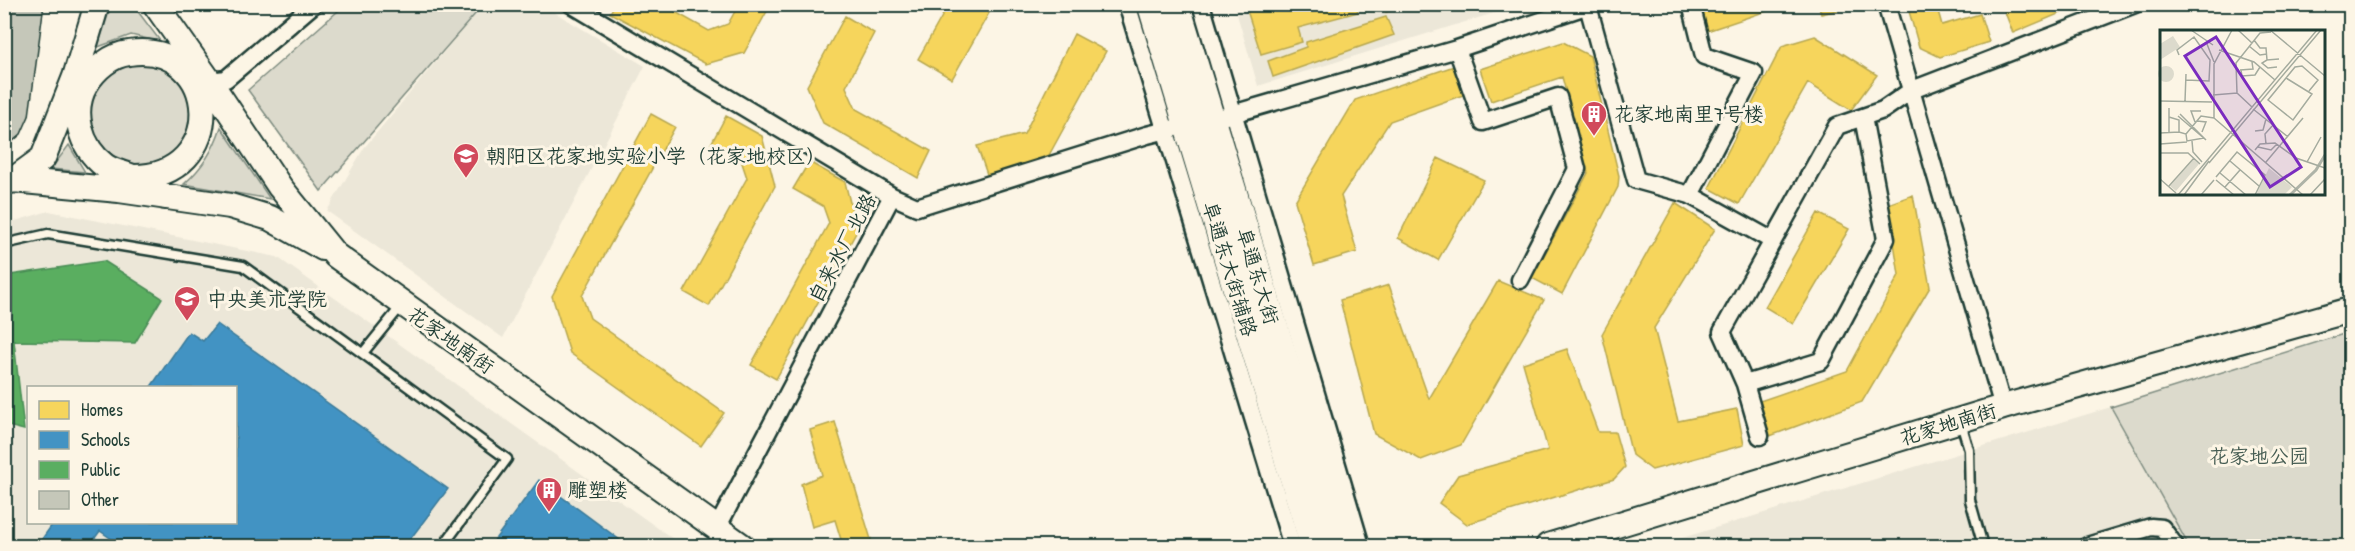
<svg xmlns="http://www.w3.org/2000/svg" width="2355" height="551" viewBox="0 0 2355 551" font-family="'Patrick Hand','LXGW WenKai TC',sans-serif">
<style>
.built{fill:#ece7d8;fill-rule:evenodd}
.green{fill:#dcdacc;stroke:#7e8c80;stroke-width:1.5}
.homes{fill:#f6d55c;stroke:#b6a750;stroke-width:1.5}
.schools{fill:#4393c3;stroke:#387998;stroke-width:1.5}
.public{fill:#5aae61;stroke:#488c54;stroke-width:1.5}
.building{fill:#c5c7b9;stroke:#1f3d34;stroke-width:1.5}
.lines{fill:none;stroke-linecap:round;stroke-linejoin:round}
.lane-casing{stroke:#1f3d34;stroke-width:13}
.street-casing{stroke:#1f3d34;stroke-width:21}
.secondary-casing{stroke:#1f3d34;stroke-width:28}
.primary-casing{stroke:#1f3d34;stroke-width:32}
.lane{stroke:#fcf5e5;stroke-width:8}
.street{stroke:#fcf5e5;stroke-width:16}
.secondary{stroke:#fcf5e5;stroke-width:24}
.primary{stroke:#fcf5e5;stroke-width:27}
.labels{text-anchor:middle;stroke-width:6;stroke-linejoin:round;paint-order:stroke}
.poi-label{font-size:20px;fill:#1f3d34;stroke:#fcf5e5;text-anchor:start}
.street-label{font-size:20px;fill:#1f3d34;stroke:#fcf5e5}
.park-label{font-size:20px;fill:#455c52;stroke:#fcf5e5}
.inset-river{fill:none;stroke:#aeb3a7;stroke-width:3}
.inset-road{fill:none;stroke:#a4ab9e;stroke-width:1.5}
.view{fill:#7b2cbf;fill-opacity:0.15;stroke:#7b2cbf;stroke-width:3}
.inset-edge{fill:none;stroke:#1f3d34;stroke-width:3}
</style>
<rect width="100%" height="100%" fill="#fcf5e5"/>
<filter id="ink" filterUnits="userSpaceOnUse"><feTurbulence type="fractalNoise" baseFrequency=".0167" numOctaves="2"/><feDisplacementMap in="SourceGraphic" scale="12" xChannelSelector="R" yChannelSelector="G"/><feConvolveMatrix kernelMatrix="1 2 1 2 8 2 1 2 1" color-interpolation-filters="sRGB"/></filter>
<g filter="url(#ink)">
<!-- built -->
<path class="built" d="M1234 4 1520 5 1258 86Z
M483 5H542L645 66 503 338 327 211 364 148Z
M49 211 277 257 683 546H5V224ZM28 388H236V522H28Z
M2111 407 2189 546H1656Z"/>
<!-- green -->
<path class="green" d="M346 4 483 5 321 191 248 90Z
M111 5H133L161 42 131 35 98 47Z
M91 114a50 50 0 1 1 100 0a50 50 0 1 1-100 0Z
M221 127 270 199 184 184C203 167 213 151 221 127Z
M69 145 85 172 51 169Z
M2350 332V546H2189L2111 407Z"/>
<!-- homes -->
<path class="homes" d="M615 4H661L709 31 728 24 739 4H771L744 53 706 64 610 13Z
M949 4H994L952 79 918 59Z
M1245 4H1356L1358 12 1298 28 1302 42 1261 54Z
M1384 4H1411L1386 12Z
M1699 4H1788L1707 31Z
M1818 4H1846L1847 8 1821 14Z
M1907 4H1936L1942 25 1980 14 1989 42 1940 57 1919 47Z
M2009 4H2082L2013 33 2003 7Z
M845 16 874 33 846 87 856 109 931 151 918 178 823 123 807 86Z
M1386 17 1394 35 1273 77 1268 61 1306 47V42Z
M1074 34 1106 51 1048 157 988 177 977 146 1024 134Z
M1815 36 1877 75 1851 110 1808 83 1739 204 1709 188 1782 46Z
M1563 42 1590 56 1619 176 1618 187 1562 294 1532 278 1588 173 1562 77 1491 101 1480 69Z
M1454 66 1463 95 1390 121 1341 196 1357 252 1314 265 1295 201 1355 100Z
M651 114 675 127 582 296 590 318 724 413 701 446 570 353 552 296Z
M726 116 762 136 775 186 709 306 684 292 747 178 741 160 711 144Z
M1438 158 1484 180 1438 260 1398 238Z
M809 162 845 182 857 231 776 379 751 365 829 223 823 206 793 189Z
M1913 195 1930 287 1862 402 1770 436 1760 401 1847 371 1899 275 1888 204Z
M1675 203 1715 229 1654 328 1678 421 1737 409 1744 445 1652 470 1632 455 1602 334Z
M1818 213 1849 229 1793 324 1765 307Z
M1498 281 1544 300 1461 445 1421 460 1374 434 1340 300 1389 285 1429 399Z
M1567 349 1598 432H1615L1625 467 1614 479 1467 524 1439 503 1458 475 1548 450 1523 363Z
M835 422 873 546H843L835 520 812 527 801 484 822 475 810 430Z"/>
<!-- schools -->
<path class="schools" d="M217 324 448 489 405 546H122L100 531 89 546H37L54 522H236V388H150L189 332 203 341Z
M539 480 628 546H490Z"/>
<!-- public -->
<path class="public" d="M104 261 162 298 135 343 14 341 24 430 4 425V276Z"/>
<!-- building -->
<path class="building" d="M4 4H44L29 116 21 134 4 149Z"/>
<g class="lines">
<!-- lane casing -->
<g class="lane-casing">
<path id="lane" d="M4 244 48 234 243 266 507 459 443 546
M363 353 402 305
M1961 423 1969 450 1970 500 1983 546"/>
</g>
<!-- street casing -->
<g class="street-casing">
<path id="street" d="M571 4 892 196
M1127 4 1292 546
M1201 4 1361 546
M1886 4 2003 407
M1588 6 1636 180 1690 195 1773 241
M1457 49 1483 122 1558 97 1577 169 1520 280
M202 82 226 79 314 4
M1222 117 1457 49 1592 4
M1690 195 1754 73 1704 56 1691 4
M1745 384 1821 361 1886 239 1863 117
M1760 436 1745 384 1722 332 1837 126 1883 110 1912 90 2135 4
M717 528 892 196 917 207 1147 135 1187 125
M2087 546 2151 527 2162 528 2175 546"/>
</g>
<!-- secondary casing -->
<g class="secondary-casing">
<path id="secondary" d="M155 4 210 82 280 187 335 255 742 546
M131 177C230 180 223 40 129 53 111 55 95 69 86 84 70 111 80 147 105 166 112 171 122 173 130 176 142 181 154 190 165 197
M13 180 119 190 230 206 270 218 323 248
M7 182 13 180 43 158 75 77 97 4
M1548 546 2003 407 2350 310"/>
</g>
<!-- primary casing -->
<g class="primary-casing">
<path id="primary" d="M1151 4 1314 546
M1176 4 1341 546"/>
</g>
<!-- lane -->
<use href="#lane" class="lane"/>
<!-- street -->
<use href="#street" class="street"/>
<!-- secondary -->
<use href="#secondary" class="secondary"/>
<!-- primary -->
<use href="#primary" class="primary"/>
</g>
</g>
<!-- icons -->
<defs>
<g id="building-pin" transform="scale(1.35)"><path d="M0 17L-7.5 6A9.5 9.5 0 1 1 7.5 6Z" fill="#d1495b" stroke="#fcf5e5"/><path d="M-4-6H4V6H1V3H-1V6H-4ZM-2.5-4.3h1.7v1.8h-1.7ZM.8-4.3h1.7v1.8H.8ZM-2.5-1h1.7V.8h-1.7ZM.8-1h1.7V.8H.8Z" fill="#fff"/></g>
<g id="school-pin" transform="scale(1.35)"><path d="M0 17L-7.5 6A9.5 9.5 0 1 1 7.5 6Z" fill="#d1495b" stroke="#fcf5e5"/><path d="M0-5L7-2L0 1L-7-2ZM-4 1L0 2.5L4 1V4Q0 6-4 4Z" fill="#fff"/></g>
<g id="university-pin" transform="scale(1.35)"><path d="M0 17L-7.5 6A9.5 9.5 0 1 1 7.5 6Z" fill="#d1495b" stroke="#fcf5e5"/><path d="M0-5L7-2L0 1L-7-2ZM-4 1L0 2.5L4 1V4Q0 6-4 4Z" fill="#fff"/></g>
</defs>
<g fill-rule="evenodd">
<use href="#building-pin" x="1594" y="114"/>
<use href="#school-pin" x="466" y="156"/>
<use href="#university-pin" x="187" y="299"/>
<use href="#building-pin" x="549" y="490"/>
</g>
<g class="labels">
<!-- poi labels -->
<g class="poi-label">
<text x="1614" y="121">花家地南里7号楼</text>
<text x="486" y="163">朝阳区花家地实验小学（花家地校区）</text>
<text x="207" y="306">中央美术学院</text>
<text x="568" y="497">雕塑楼</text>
</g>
<!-- street labels -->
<g class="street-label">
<text transform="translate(842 248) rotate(-62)" y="7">自来水厂北路</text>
<text transform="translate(1230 269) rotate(73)" y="7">阜通东大街辅路</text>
<text transform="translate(1258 276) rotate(73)" y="7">阜通东大街</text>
<text transform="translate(451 340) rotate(35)" y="7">花家地南街</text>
<text transform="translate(1948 424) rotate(-17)" y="7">花家地南街</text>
</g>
<!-- park labels -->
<g class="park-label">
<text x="2259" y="463">花家地公园</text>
</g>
</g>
<!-- overview -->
<g transform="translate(2160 30)">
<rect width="165" height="165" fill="#fcf5e5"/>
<path d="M13 6 20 17 0 30V14ZM-2 44a8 8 0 1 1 16 0a8 8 0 1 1-16 0ZM34 129 39 134 16 161 10 156ZM109 138 132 157 124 165H96Z" fill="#dcdacc"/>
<path class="inset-river" d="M130 165 156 140 165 125"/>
<path class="inset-road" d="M31 0 53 15M72 0 54 34V88L143 165M78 0 92 13M110 0 165 46M94 10 100 18H106L107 30 119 29M47 14 54 32M89 16 100 25 107 24M59 20 94 32 115 50M19 25 17 20 34 7 50 30 49 51 26 50M107 30 102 33 108 38 117 37M80 40 93 39 92 32M81 40 82 46 95 45 100 37M126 48 108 70 133 90 152 64 126 48 135 37 142 36 158 50 149 61M77 63 76 33 100 3 111 2M53 65 77 63 92 77M0 71 52 72M25 71 26 44M93 79 128 107M18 86 46 110 20 84M9 87 19 90V102M37 91 46 92 42 102M35 92 31 81H41M95 101 103 100 106 89M0 103 19 102 26 104 27 111 44 108M9 103V78M26 104 41 86 54 88M32 111 33 122 42 132M0 114 27 112M106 114 105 104 113 95M98 117 111 120 117 114M95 120 100 114 115 113 136 128 165 138M0 123H28L40 134M70 131 99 156M106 132 143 88M147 132 161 107M49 133 161 0M60 143 86 165M56 147 77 122 105 145 95 165M0 149 16 163M56 150 74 165M9 156 34 128M65 157 80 140M18 165 157 0M24 165 49 131M41 165 54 150M150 165 165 149"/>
<path class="view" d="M56 7 141 137 110 157 25 26Z"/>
<rect width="165" height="165" class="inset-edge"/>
</g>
<!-- margin -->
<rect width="2355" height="551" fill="none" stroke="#fcf5e5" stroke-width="24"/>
<rect x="12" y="12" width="2331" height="527" fill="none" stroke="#1f3d34" stroke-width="2" filter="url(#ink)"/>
<!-- legend -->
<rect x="27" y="386" width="210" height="138" fill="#fcf5e5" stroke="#a4ab9e" stroke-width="1.5"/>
<rect x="39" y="401" width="30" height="18" fill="#f6d55c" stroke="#a4ab9e" stroke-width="1.5"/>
<text x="81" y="416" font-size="18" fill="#1f3d34">Homes</text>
<rect x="39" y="431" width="30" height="18" fill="#4393c3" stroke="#a4ab9e" stroke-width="1.5"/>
<text x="81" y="446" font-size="18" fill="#1f3d34">Schools</text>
<rect x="39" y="461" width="30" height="18" fill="#5aae61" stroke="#a4ab9e" stroke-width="1.5"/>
<text x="81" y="476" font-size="18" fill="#1f3d34">Public</text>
<rect x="39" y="491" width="30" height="18" fill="#c5c7b9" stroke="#a4ab9e" stroke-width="1.5"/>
<text x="81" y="506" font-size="18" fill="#1f3d34">Other</text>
</svg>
